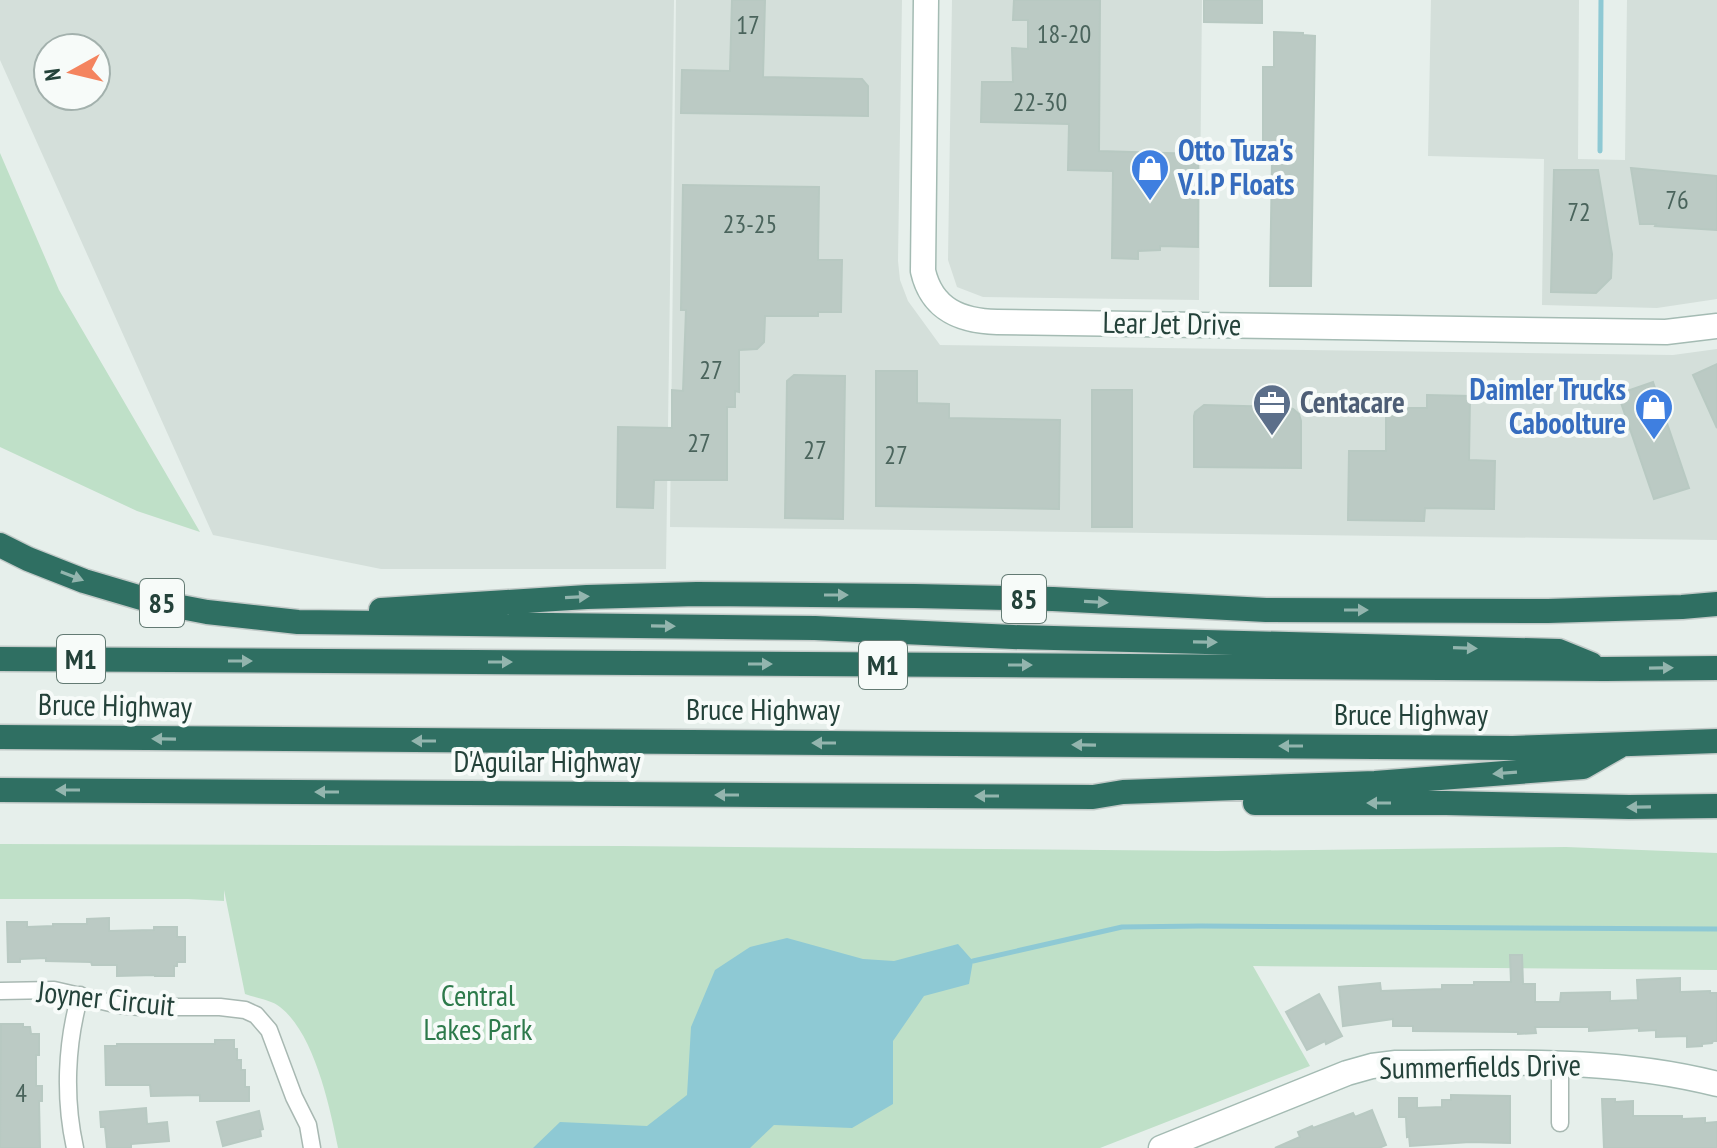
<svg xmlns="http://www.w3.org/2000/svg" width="1717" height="1148" viewBox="0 0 1717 1148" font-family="'PT Sans Narrow',sans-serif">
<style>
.built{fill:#d4dfda;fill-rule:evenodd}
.green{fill:#bfe0c8}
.water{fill:#8ec9d4}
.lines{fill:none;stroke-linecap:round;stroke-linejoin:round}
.stream{stroke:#8ec9d4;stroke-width:5}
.building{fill:#bbcac4;stroke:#b8c9c2;stroke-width:2}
.street-casing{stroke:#a8b8b2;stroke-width:19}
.secondary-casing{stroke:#a4bbb3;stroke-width:27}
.highway-casing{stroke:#c2cac8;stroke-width:27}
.street{stroke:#fff;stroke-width:16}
.secondary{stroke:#fff;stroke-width:24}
.highway{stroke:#2f6f62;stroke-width:24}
.oneway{fill:#93b5ae}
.labels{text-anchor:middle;stroke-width:8;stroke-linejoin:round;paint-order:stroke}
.number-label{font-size:26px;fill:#4a645c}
.shield{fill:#f7fbf9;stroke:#637a73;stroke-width:2}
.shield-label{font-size:28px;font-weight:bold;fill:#24423a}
.shop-label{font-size:30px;font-weight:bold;fill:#366cbe;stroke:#f7fbf9;text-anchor:start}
.street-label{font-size:30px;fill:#24423a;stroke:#f7fbf9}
.service-label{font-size:30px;font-weight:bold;fill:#4e5e75;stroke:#f7fbf9;text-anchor:start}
.park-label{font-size:30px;fill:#2d7a4b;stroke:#f7fbf9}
</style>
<rect width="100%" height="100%" fill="#e6efeb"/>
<!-- built -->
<path class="built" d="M0 0H674L666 569H381L213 535 0 60ZM48 48H96V96H48Z
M676 0H902L898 261 900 280 908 301 940 345 1673 355 1717 349V540L670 527Z
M952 0H1202L1199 300 983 297 957 287 948 260Z
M1431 0H1579L1578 159 1625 160 1627 0H1717V299L1657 308 1542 305 1544 159 1428 156Z"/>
<!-- green -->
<path class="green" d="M0 153 59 290 200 532 137 511 0 447Z
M0 844 622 846 1217 851 1566 847 1717 853V970L1253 966 1310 1066 1100 1148H338C330 1107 314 1033 280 1007 272 1000 256 998 245 994L224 890V901L188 899H0Z"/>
<!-- water -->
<path class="water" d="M787 938 863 959 894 961 958 944 973 961 969 984 924 996 893 1041V1104L852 1128 774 1125 750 1148H533L560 1122 647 1126 687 1095 691 1027 715 970 750 947Z"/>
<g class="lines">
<!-- stream -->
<path class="stream" d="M1600 151 1601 0
M973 961 1122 927 1201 926 1717 929"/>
</g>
<!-- building -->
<path class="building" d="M732 0H765L763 77 862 79 868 86V116L681 113 682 70 730 71Z
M1014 0H1100L1099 151 1198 154V247L1160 246V250L1138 251V259L1112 258 1113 171 1068 170 1069 124 981 122 982 82H1013L1012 48 1028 49V20H1013Z
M1204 0H1262V23L1204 22Z
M1274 32 1303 33V35L1315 36 1311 286H1270L1272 159 1263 158V67H1274Z
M1631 168 1717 176V230L1655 226 1656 224H1640Z
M1554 170H1598L1612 254 1611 278 1596 293 1551 292Z
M683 185 819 187 818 260H842L841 312H818V316H765L764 342 757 349 739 350V392L735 391V407H727V480H654L653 508 617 507 618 427 672 428V390L683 391 686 310H681Z
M1717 364V428L1693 375Z
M876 371H917V403L949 404V418L1060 420 1059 509 876 506Z
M794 375 845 376 843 519 785 518 787 381Z
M1653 382 1689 488 1654 499 1618 394Z
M1092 390H1132V527H1092Z
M1427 395 1470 396 1469 460 1495 461 1494 509 1425 508 1424 521 1348 520 1349 451H1386V408H1427Z
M1204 405 1286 407 1293 409 1299 414 1301 421V468L1194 467V416L1195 412Z
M109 918V931L154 930V927H177V937H185V962H177V966H174V976H155V975L117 976V965H92L91 962 46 961V958L20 959V962H8L7 922H27V927L53 926V924H87V919Z
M1510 955H1522L1523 984H1535V1002H1560L1561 993 1610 992V1001L1638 1000 1637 980 1680 978V992L1710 991V993H1717V1041H1713L1712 1043 1702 1044V1046L1687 1047V1036L1656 1037V1030L1639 1031V1028L1589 1031V1027H1535L1536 1033 1518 1034V1032L1413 1031V1026H1393V1019L1343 1026 1339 987 1380 983 1381 991 1442 989V985H1474V982H1511Z
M1319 994 1342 1036 1326 1044 1325 1041 1307 1050 1286 1012Z
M1 1024H23V1027H30L31 1034H39V1055H36V1086H42V1101H39L40 1148H0Z
M215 1040H234V1049H237V1060H241V1070H245V1087H249V1101H200V1095L151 1096 150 1085H106L105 1046H117V1044H215Z
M1451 1095 1510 1096V1143L1470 1142 1410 1146 1409 1136 1407 1137 1406 1117H1399V1098H1417V1108L1442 1107V1100H1451Z
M1602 1099H1615V1102L1633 1101V1116H1682V1119L1705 1118V1123L1717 1122V1148H1604Z
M146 1108 147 1124 167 1122 169 1141 131 1144V1148H107L105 1127H101L100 1112Z
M1372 1110 1386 1145 1379 1148H1275L1300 1137 1298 1132 1312 1126 1313 1128 1353 1113 1355 1117Z
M259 1111 263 1129 260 1130 261 1136 223 1146 217 1122Z"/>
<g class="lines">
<!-- street casing -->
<g class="street-casing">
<path id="street" d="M0 991 54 990 119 1005 140 1007H220L245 1010 256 1015 269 1030 294 1097 308 1125 312 1148
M1560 1063V1123
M75 1148C64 1098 66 1044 80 995"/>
</g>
<!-- secondary casing -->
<g class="secondary-casing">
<path id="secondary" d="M926 0 923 271C932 310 961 321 997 322L1666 332 1717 326
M1161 1148 1347 1073 1372 1066 1396 1063C1504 1063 1612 1057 1717 1084"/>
</g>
<!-- highway casing -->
<g class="highway-casing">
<path id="highway" d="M0 545 28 559 84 581 155 602 207 612 298 622 815 628 1013 637 1559 651 1591 664
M381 610 587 597 697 594 915 596 1053 599 1266 610 1548 611 1682 607 1717 604
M0 659 1605 669 1717 668
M0 737 1513 748 1717 741
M0 790 1093 797 1123 792 1375 783 1583 767 1618 747
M1255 803H1446L1629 807 1717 806"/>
</g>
<!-- street -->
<use href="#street" class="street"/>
<!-- secondary -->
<use href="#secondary" class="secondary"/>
<!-- highway -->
<use href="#highway" class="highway"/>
</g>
<!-- one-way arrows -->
<defs><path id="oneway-solid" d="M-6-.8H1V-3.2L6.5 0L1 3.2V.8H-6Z" transform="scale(2)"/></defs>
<g class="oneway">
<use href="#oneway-solid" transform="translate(72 576) rotate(21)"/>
<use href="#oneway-solid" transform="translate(836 595)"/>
<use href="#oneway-solid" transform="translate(577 597) rotate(-3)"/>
<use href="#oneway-solid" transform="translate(1096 602) rotate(3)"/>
<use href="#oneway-solid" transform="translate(1356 610)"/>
<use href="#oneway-solid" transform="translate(663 626) rotate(1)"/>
<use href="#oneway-solid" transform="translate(1205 642) rotate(1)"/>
<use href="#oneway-solid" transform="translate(1465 648) rotate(2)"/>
<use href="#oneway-solid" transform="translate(240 661)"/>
<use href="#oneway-solid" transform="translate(500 662)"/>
<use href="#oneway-solid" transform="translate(760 664)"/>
<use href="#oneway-solid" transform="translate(1020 665)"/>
<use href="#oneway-solid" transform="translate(1661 668) rotate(-1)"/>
<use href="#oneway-solid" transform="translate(164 739) rotate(-179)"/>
<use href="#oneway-solid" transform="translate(424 741) rotate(-180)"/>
<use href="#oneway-solid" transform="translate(824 743) rotate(-180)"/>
<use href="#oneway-solid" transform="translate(1084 745) rotate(-179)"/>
<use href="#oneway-solid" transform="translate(1291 746) rotate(-180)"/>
<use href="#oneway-solid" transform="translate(1505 773) rotate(176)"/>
<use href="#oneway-solid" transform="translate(68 790) rotate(-180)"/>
<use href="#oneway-solid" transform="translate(327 792) rotate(-180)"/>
<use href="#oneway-solid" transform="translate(727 795) rotate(-180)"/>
<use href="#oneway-solid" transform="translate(987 796) rotate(-180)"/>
<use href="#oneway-solid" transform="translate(1379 803) rotate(-180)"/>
<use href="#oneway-solid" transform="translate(1639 807) rotate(179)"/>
</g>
<!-- icons -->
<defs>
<g id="shop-pin" transform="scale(2)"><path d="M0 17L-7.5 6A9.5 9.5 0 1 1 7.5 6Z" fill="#3f7fe0" stroke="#f7fbf9"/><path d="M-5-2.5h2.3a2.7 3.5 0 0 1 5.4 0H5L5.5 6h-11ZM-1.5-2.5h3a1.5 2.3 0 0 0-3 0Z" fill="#fff"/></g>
<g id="office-pin" transform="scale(2)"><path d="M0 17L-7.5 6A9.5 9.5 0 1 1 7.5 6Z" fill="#5c6f8a" stroke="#f7fbf9"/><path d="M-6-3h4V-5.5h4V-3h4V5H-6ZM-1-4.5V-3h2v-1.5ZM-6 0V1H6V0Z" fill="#fff"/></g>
</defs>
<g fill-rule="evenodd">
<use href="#shop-pin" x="1150" y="168"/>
<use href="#office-pin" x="1272" y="403"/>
<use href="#shop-pin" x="1654" y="407"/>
</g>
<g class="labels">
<!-- number labels -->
<g class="number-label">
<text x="748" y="34">17</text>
<text x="1064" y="43">18-20</text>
<text x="1040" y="111">22-30</text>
<text x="1677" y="209">76</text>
<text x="1579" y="221">72</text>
<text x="750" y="233">23-25</text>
<text x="711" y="379">27</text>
<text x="699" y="452">27</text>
<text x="815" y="459">27</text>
<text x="896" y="464">27</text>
<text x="21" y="1102">4</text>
</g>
<!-- shield labels -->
<g class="shield">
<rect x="1002" y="575" width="44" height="48" rx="6"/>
<rect x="140" y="579" width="44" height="48" rx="6"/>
<rect x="57" y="635" width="48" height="48" rx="6"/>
<rect x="859" y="641" width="48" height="48" rx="6"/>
</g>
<g class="shield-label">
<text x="1024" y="609">85</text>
<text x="162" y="613">85</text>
<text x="81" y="669">M1</text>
<text x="883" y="675">M1</text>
</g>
<!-- shop labels -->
<g class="shop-label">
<text x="1178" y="161">Otto Tuza's<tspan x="1178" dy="34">V.I.P Floats</tspan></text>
<text x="1626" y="400" text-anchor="end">Daimler Trucks<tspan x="1626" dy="34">Caboolture</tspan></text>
</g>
<!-- street labels -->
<g class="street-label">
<text transform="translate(1172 324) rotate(1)" y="10">Lear Jet Drive</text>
<text transform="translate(115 706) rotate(1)" y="10">Bruce Highway</text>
<text x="763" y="720">Bruce Highway</text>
<text x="1411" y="725">Bruce Highway</text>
<text x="547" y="772">D'Aguilar Highway</text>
<text transform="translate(106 999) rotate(6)" y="10">Joyner Circuit</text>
<text transform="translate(1480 1067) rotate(-1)" y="10">Summerfields Drive</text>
</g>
<!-- service labels -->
<g class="service-label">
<text x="1300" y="413">Centacare</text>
</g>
<!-- park labels -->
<g class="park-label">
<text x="478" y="1006">Central<tspan x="478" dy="34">Lakes Park</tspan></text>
</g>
</g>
<!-- north arrow -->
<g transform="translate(72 72) rotate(262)"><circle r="38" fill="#f7fbf9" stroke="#a3b1ad" stroke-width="2"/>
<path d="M0-6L14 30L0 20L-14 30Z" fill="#f4845f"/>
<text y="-12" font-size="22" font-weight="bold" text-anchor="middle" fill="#24423a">N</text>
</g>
</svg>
